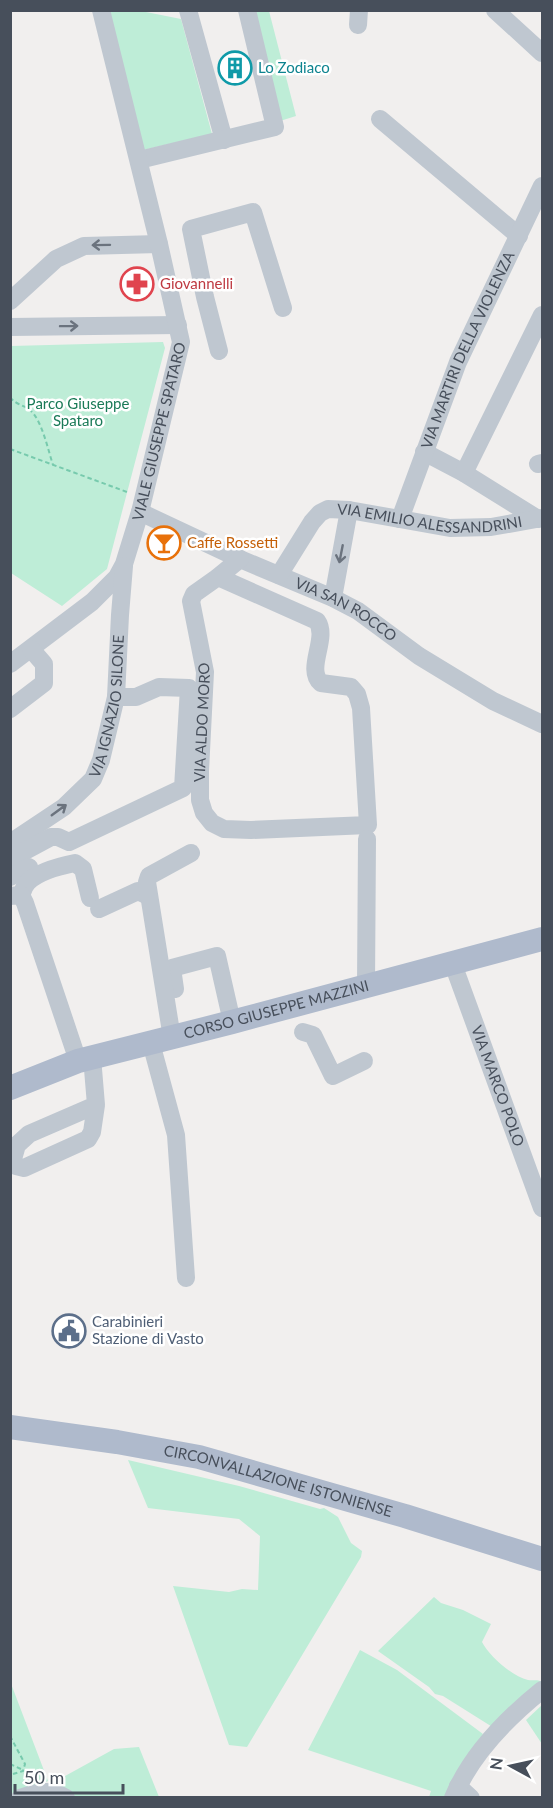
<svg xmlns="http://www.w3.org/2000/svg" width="553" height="1808" viewBox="0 0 553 1808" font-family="Lato,sans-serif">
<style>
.green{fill:#beedd7}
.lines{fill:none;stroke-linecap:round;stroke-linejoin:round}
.path{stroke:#77caad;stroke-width:2;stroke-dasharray:4.5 3;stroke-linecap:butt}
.minor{stroke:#bfc7d0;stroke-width:18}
.major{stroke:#afbacc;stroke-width:24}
.oneway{stroke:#6b737e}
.labels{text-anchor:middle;stroke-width:5;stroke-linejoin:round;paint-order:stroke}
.culture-label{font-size:15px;fill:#0d838f;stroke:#fff;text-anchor:start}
.health-label{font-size:15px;fill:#be3a42;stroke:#fff;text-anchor:start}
.street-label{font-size:15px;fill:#474f5b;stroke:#fff}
.park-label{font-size:15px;fill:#1a7a57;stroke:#fff}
.food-label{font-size:15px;fill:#c56008;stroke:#fff;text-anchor:start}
.service-label{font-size:15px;fill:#4e5e75;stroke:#fff;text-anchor:start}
</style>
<rect width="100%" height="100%" fill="#f1efee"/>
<!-- green -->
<path class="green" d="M109 11H141L181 19 212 134 143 150Z
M249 11H269L296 116 280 121Z
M163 342 165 348 107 569 62 606 11 573V346Z
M128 1460 239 1486 320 1509 324 1508 338 1517 351 1543 362 1551 361 1557 247 1747 229 1745 173 1586 229 1592 242 1589 258 1590 260 1536 239 1519 148 1508Z
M434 1597 441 1603 463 1610 491 1624 482 1642C489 1656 512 1676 528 1680 533 1681 537 1679 542 1682L494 1728 443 1696 435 1694 429 1687 378 1651Z
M360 1650 397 1670 483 1734 449 1797H429L431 1791 308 1750Z
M10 1681 48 1781 11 1797H10Z
M542 1705V1744L526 1720Z
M139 1747 159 1797H77L47 1786 114 1749Z"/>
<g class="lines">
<!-- path -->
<path class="path" d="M10 397C16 405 24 405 30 410 42 420 48 450 53 465
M10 449 127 492
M10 1736 25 1764 23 1771 10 1775
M10 1764 23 1770"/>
<!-- minor -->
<g class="minor">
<path d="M188 10 224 140"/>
<path d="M495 10 542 53"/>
<path d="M358 25 359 10"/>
<path d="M380 119 519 236"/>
<path d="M139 160 275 127 247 10"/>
<path d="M10 301 56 259 84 246 159 244"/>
<path d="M10 327 178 325"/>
<path d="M219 351 205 297 191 229 253 212 283 308"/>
<path d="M424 452 464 473 538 519"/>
<path d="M538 464 542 463"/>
<path d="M464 473 542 315"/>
<path id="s1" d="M140 512 240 559 333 598 358 611 419 656 493 701 542 724"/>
<path id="s2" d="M400 519 458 362 542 186"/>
<path id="s3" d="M279 575 312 522 320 513 328 509 349 510 450 528 491 527 542 518"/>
<path id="s4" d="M218 577 317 621C329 638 305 669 321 683L351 687 357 694 361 708 368 825 251 830 224 829 212 823 204 813 200 800V771L205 672 191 601 194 594 218 577 240 559"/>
<path d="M333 598 349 510"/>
<path id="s5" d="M10 664 92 602 117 577 124 564 140 512 181 342 159 244 101 10"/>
<path d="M10 709 44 683V664L31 649"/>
<path id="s6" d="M10 843 64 807 93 779 101 760 116 697 120 615 124 566"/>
<path d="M10 859 51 837H58L69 842 183 788 189 688 159 687 136 697H116"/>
<path d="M10 877 29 867"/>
<path d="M21 895C23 891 24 886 28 882 39 871 60 866 75 863L83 869 90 898"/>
<path d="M10 896 21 895 25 903 78 1061"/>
<path d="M99 909 138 891 148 896"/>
<path id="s7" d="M453 964 542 1208"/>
<path d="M366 985 367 839"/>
<path d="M175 989 172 968 217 956 232 1022"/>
<path d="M303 1032 313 1035 333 1076 364 1061"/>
<path d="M172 1038 147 882 149 876 191 853"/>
<path d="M151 1043 176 1135 186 1278"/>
<path d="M92 1057 96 1105 29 1134 17 1145 13 1159 16 1166 24 1168 88 1139 92 1132 96 1105"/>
<path d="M458 1786 471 1798"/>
<path d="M20 1798C37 1792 51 1788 66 1798"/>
<path d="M453 1798C471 1754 506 1719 542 1690"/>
</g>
<!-- major -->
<g class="major">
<path id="s8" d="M10 1088 78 1061 232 1022 542 939"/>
<path id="s9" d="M10 1427 117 1442 199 1457 405 1516 542 1559"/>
</g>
</g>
<!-- one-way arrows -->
<defs><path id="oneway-shaft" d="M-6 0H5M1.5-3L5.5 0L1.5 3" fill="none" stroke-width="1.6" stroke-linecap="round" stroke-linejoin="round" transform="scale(1.5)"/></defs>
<g class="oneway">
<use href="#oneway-shaft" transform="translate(101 245) rotate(179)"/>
<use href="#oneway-shaft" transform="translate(69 326) rotate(-1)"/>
<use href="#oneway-shaft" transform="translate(341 554) rotate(101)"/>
<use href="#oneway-shaft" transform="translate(59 810) rotate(-36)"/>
</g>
<!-- icons -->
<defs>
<g id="building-ring" transform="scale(1.725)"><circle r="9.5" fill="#fff" stroke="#0f9aa8" stroke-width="1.5"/><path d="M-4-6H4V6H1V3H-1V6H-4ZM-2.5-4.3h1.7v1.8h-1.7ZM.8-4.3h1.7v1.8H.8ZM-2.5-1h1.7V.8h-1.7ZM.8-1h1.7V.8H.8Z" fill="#0f9aa8"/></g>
<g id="pharmacy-ring" transform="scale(1.725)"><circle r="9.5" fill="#fff" stroke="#e0444e" stroke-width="1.5"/><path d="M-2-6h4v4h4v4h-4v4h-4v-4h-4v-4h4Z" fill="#e0444e"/></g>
<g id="bar-ring" transform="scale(1.725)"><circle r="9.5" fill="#fff" stroke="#e8710a" stroke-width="1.5"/><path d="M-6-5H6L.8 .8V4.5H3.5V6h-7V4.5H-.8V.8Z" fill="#e8710a"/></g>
<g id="civic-ring" transform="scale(1.725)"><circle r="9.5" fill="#fff" stroke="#5c6f8a" stroke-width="1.5"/><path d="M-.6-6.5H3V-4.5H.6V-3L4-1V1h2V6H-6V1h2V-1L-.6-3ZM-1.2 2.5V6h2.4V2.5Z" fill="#5c6f8a"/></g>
</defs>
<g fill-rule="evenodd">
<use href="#building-ring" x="235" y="68"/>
<use href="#pharmacy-ring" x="137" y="284"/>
<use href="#bar-ring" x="164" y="543"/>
<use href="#civic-ring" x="69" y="1331"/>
</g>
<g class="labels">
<!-- culture labels -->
<g class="culture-label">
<text x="258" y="73">Lo Zodiaco</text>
</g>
<!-- health labels -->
<g class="health-label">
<text x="160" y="289">Giovannelli</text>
</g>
<!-- street labels -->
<g class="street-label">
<text dy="5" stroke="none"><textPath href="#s2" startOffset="182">VIA MARTIRI DELLA VIOLENZA</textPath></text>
<text dy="5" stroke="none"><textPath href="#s5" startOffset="290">VIALE GIUSEPPE SPATARO</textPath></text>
<text dy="5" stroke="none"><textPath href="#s3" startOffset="186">VIA EMILIO ALESSANDRINI</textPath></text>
<text dy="5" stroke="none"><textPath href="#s1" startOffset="228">VIA SAN ROCCO</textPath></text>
<text dy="5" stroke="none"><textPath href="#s6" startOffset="180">VIA IGNAZIO SILONE</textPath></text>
<text dy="5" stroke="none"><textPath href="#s4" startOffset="606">VIA ALDO MORO</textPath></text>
<text dy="5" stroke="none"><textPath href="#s8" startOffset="278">CORSO GIUSEPPE MAZZINI</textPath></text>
<text dy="5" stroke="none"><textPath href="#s7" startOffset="130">VIA MARCO POLO</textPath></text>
<text dy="5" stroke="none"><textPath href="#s9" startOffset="274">CIRCONVALLAZIONE ISTONIENSE</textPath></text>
</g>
<!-- park labels -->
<g class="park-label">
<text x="78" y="409">Parco Giuseppe<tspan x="78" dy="17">Spataro</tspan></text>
</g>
<!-- food labels -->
<g class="food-label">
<text x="187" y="548">Caffe Rossetti</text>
</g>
<!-- service labels -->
<g class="service-label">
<text x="92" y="1327">Carabinieri<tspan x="92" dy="17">Stazione di Vasto</tspan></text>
</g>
</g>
<!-- border -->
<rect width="553" height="1808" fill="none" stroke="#474f5b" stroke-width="24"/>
<!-- north arrow -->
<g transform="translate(511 1766) rotate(278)" stroke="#ffffff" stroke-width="4.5" paint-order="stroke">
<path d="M0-4.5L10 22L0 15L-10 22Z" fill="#474f5b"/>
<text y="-9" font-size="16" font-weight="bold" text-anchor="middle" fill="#474f5b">N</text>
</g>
<!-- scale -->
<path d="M15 1784v9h108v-9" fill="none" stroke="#474f5b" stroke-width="3"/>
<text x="24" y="1784" font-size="18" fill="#474f5b" stroke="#ffffff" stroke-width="4.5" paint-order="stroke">50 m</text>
</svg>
